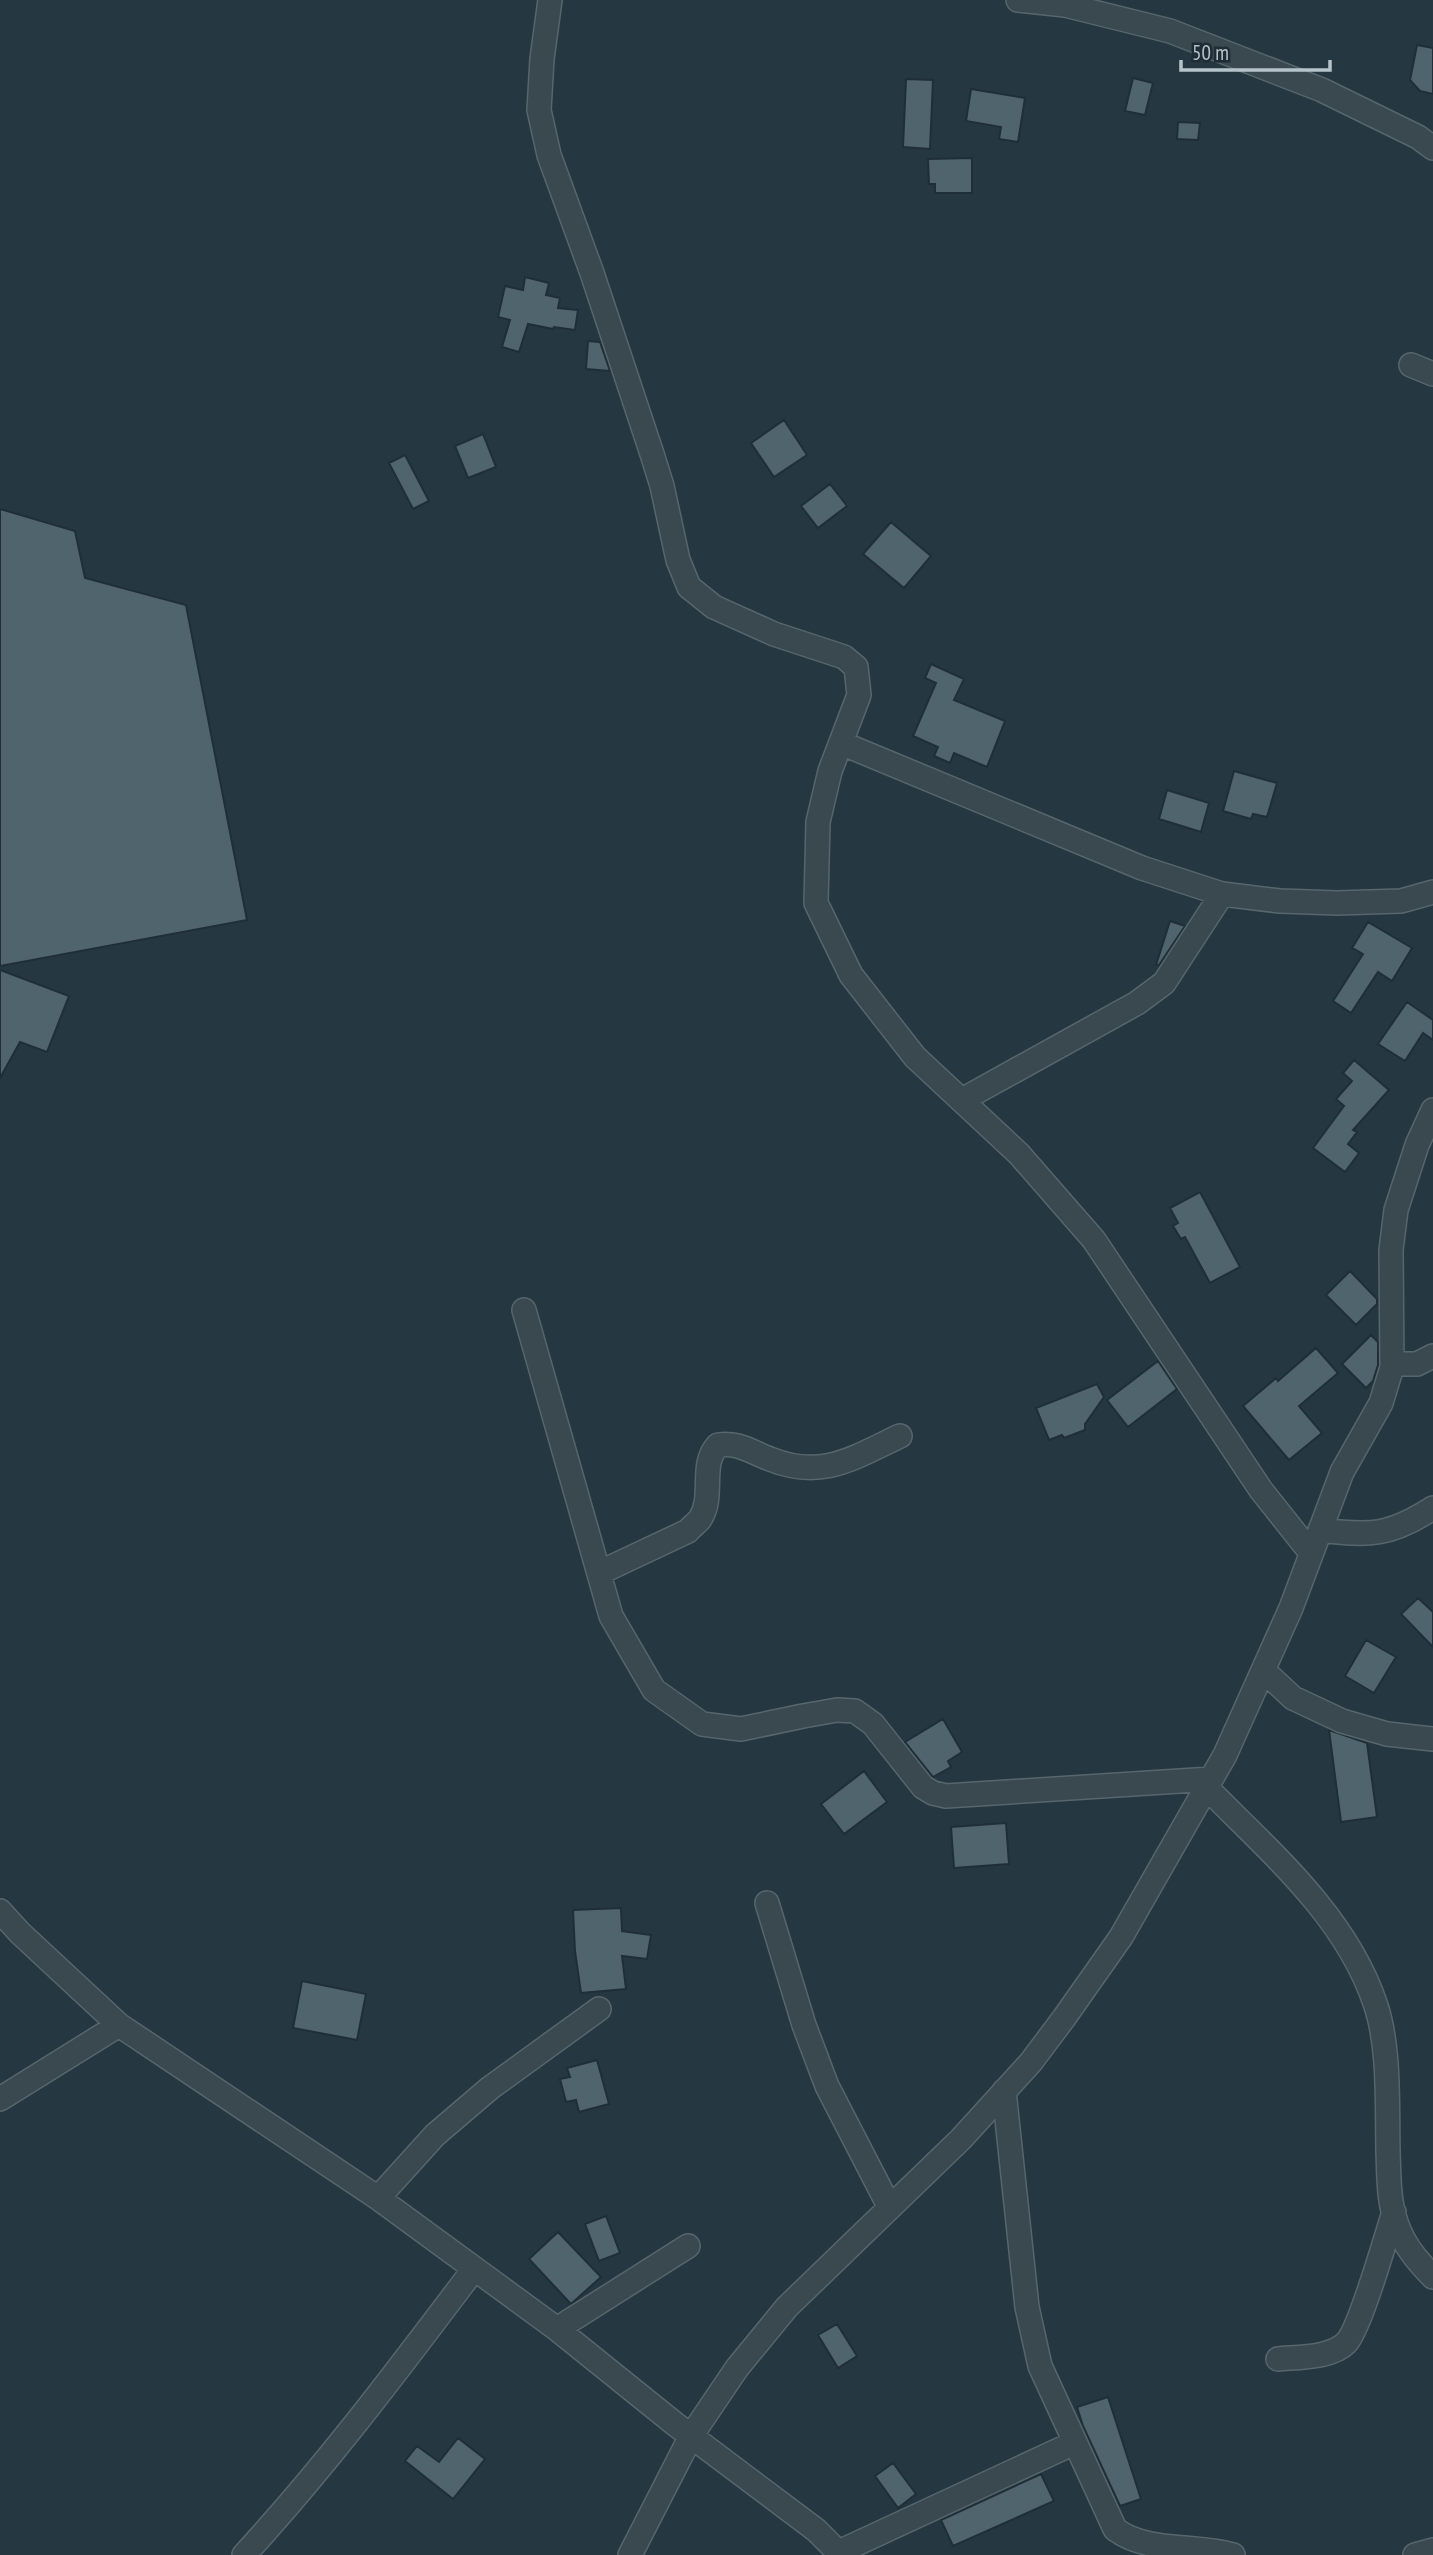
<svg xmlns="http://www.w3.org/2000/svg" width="1433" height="2555" viewBox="0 0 1433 2555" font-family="'PT Sans Narrow',sans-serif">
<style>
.building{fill:#50646d;stroke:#202f37;stroke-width:2}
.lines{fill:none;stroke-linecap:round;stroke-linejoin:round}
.minor-casing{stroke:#57666d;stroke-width:26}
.minor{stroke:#3a4850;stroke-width:23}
</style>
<rect width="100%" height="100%" fill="#253740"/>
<!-- building -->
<path class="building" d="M1417 45 1433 48V94L1420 91 1410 80Z
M1133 78 1153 83 1145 115 1125 111Z
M906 79 933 80 930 149 903 147Z
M971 89 1025 98 1018 142 999 139 1001 127 966 121Z
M1178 122 1200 123 1198 140 1177 139Z
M972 158V193H935V184H929L928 159Z
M525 277 549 283 546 295 560 298 558 308 578 310 575 330 554 327 553 329 528 324 519 352 502 347 510 320 498 317 505 286 523 290Z
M588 341 600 342 610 371 586 369Z
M784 420 807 455 774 477 751 443Z
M483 434 496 467 468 478 455 446Z
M405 455 429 501 413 509 389 463Z
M830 484 847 506 818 528 801 506Z
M0 509 75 531 85 578 186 605 247 920 0 966Z
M891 522 931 556 904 588 863 554Z
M931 664 964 679 954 700 1005 721 987 767 954 753 950 763 934 756 938 747 913 736 936 683 925 678Z
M1234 771 1277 783 1267 817 1253 814 1251 819 1223 811Z
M1167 790 1209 803 1201 832 1159 819Z
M1170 921 1185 926 1159 965H1156Z
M1368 922 1412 948 1392 981 1378 972 1351 1013 1333 1001 1363 954 1352 948Z
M0 970 69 996 47 1052 20 1042 0 1078Z
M1407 1002 1433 1020V1040L1423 1033 1405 1061 1378 1044Z
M1354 1060 1389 1090 1353 1130 1357 1132 1348 1144 1359 1153 1345 1172 1313 1148 1344 1106 1336 1099 1352 1081 1343 1073Z
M1200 1192 1240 1267 1210 1283 1185 1237 1181 1239 1173 1226 1178 1223 1170 1208Z
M1350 1271 1377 1299V1304L1356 1325 1326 1295Z
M1371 1335 1378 1342V1365L1373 1381 1366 1388 1342 1364Z
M1316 1348 1338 1373 1299 1406 1322 1433 1289 1460 1243 1406 1276 1378 1278 1381Z
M1158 1361 1177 1389 1128 1427 1107 1400Z
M1097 1384 1104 1397 1085 1424V1430L1064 1438 1062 1435 1049 1440 1036 1408Z
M1418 1598 1433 1612V1647L1401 1614Z
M1366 1640 1396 1657 1374 1693 1345 1676Z
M943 1719 962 1752 948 1761 951 1767 933 1777 905 1742Z
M1329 1730 1367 1743 1377 1817 1341 1822Z
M864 1771 887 1802 844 1834 821 1804Z
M1006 1823 1009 1864 954 1868 951 1827Z
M621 1908 622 1931 651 1935 647 1959 622 1956 626 1989 581 1993 575 1951 573 1910Z
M302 1981 366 1994 357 2040 293 2028Z
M597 2060 609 2104 579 2112 576 2100 566 2102 560 2079 570 2077 567 2068Z
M606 2216 620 2253 599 2261 585 2224Z
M558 2232 601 2277 571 2304 529 2259Z
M837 2324 857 2356 838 2368 818 2335Z
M1108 2397 1141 2499 1120 2506 1083 2426 1077 2407Z
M458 2438 485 2459 453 2499 405 2461 417 2446 439 2462Z
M893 2463 916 2494 898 2508 875 2476Z
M1041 2474 1054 2501 953 2546 941 2520Z"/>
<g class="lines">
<!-- minor casing -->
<g class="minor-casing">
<path id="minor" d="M550 0 542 59 539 110 549 155 592 273 653 457 662 486 678 560 689 587 714 607 774 634 844 657 856 667 859 695 830 771 818 822 816 903 851 975 915 1057 1019 1154 1094 1240 1261 1490 1311 1553
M1018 0 1065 5 1170 31 1322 90 1418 137 1433 148
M1411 365 1433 374
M841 743 1142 868 1222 894 1280 901 1337 903 1401 901 1433 892
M962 1100 1137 1003 1164 983 1222 894
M524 1310 611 1616 654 1690 702 1724 741 1729 803 1716 837 1710 855 1711 873 1724 923 1787 933 1793 946 1796 1211 1779
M1392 1364H1417L1433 1356
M1320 1530C1370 1536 1390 1536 1433 1508
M599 1573 688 1531C691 1527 697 1523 700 1519 715 1496 699 1465 718 1445 739 1442 751 1452 770 1459 822 1480 853 1458 900 1436
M1264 1671 1293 1698 1342 1721 1387 1734 1433 1739
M1206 1787C1270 1852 1345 1915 1375 2003 1390 2045 1387 2106 1388 2151 1389 2177 1388 2205 1399 2230 1406 2248 1419 2263 1433 2277
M767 1903 804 2025 827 2086 889 2206
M0 1911 20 1933 119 2025 378 2198 557 2329 675 2424 816 2530 841 2555
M1004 2091 1027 2307 1040 2366 1115 2529C1146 2553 1195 2544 1233 2555
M0 2099 119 2025
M378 2198 435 2135 490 2088 599 2009
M557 2329 688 2246
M1278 2359C1298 2357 1331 2358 1346 2343 1360 2329 1386 2237 1394 2212
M839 2552 1074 2443
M244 2555C327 2465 400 2367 474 2269
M630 2555 691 2436 737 2368 787 2307 961 2139 1031 2062 1064 2018 1121 1937 1225 1755 1291 1608 1342 1472 1381 1403 1392 1367 1391 1250 1396 1210 1417 1145 1433 1110
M1415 2555 1433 2550"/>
</g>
<!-- minor -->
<use href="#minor" class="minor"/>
</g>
<!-- scale -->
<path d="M1181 60v10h149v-10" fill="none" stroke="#b6c3ca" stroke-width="3.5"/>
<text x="1192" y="60" font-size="21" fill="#b6c3ca" stroke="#1e2d35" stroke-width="5" paint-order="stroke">50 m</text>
</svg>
